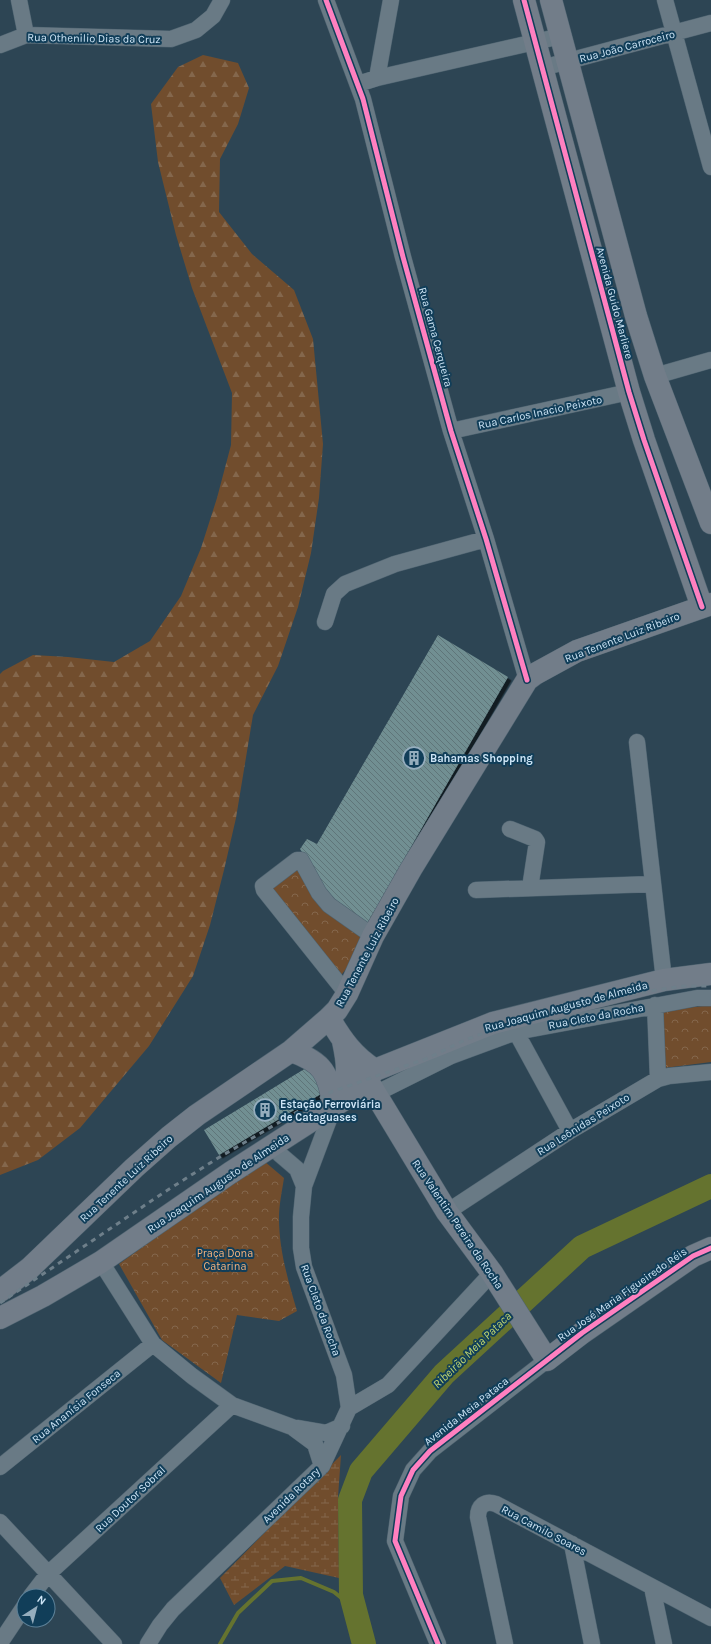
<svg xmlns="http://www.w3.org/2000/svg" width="711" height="1644" viewBox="0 0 711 1644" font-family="Karla,sans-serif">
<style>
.forest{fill:url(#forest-firs)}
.wetland{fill:url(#wetland-marsh)}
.park{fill:url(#park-crowns)}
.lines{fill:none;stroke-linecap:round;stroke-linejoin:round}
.stream{stroke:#65732f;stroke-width:4}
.river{stroke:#65732f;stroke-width:24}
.building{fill:url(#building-back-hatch);filter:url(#shadow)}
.street-casing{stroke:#4e6370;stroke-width:17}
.secondary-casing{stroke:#4e6370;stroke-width:23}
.street{stroke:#697a85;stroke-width:16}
.secondary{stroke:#727d89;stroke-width:22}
.rail{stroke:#6e7f8a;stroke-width:3;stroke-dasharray:5 5;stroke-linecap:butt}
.cycleway-casing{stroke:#113e59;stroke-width:8}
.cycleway{stroke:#ff80c0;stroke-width:5}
.labels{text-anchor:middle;stroke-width:4;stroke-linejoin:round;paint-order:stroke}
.street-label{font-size:11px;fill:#cfe6f7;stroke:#113e59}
.poi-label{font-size:11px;font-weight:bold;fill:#cfe6f7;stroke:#113e59;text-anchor:start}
.park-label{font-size:11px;fill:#f7b37d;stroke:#113e59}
.water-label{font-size:12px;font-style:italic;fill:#c2d76f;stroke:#113e59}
</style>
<defs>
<pattern id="forest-firs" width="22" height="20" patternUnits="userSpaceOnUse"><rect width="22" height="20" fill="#714d2d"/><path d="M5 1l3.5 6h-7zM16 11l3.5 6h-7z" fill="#84674c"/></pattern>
<pattern id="wetland-marsh" width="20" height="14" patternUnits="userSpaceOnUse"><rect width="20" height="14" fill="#714d2d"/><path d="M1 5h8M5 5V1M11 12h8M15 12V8" fill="none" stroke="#84674c"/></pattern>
<pattern id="park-crowns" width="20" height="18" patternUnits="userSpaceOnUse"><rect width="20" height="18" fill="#714d2d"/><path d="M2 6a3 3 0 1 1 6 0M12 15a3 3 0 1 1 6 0" fill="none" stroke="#84674c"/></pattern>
<pattern id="building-back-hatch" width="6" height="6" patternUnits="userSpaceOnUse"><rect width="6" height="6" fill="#718f92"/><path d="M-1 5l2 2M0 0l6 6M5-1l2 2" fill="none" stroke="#5f7579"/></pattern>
<filter id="shadow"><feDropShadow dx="3.5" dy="3.5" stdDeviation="0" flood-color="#0009"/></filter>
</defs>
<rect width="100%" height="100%" fill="#2d4554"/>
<!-- forest -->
<path class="forest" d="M203 55 238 63 249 88 238 124 220 159 219 212 252 254 294 290 313 339 323 444 319 498 311 553 298 607 278 666 253 715 236 818 224 870 210 925 193 976 149 1046 80 1128 38 1160 0 1175V674L3 671 33 655 68 657 114 662 150 641 181 596 201 548 217 498 231 445 232 393 192 288 176 235 158 162 151 104 178 67Z"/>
<!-- wetland -->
<path class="wetland" d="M341 1455 338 1497 339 1578 285 1566 234 1605 220 1578Z"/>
<!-- park -->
<path class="park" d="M296 866 367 934 352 961 339 978 271 886Z
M711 1005V1062L664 1068 662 1011Z
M264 1161 284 1178C282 1191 279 1205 279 1218 279 1250 288 1280 297 1311L279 1321 237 1315 221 1383 162 1340 119 1264 240 1176Z"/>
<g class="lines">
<!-- stream -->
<path class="stream" d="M220 1644 238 1613 272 1581 301 1578 334 1592 355 1609"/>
<!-- river -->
<path class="river" d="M364 1644 351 1595 350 1500 361 1471 444 1374 582 1247 711 1186"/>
</g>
<!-- building -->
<path class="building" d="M438 635 508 677 367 924 334 902 300 849 307 839 317 844Z
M311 1065 326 1091 219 1155 204 1130Z"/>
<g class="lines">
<!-- street casing -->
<g class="street-casing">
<path id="street" d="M19 0 26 35
M326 0 363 99 403 257 451 431 486 539 527 680
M665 0 711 167
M0 45 26 35 171 39 196 30 213 16 222 0
M542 68 711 23
M377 78 391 0
M358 84 377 78 561 36
M655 376 711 360
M451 431 629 392
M325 622 334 594 345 584 395 564 486 539
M637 742 664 980
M510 829 535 839 537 842 530 888
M476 890 653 884
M347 994 264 890 263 886 297 860H301L319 893 329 905 373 936
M655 1005 658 1079
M516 1032 570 1131
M375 1094 451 1056 516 1032 697 998H711
M334 1106 304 1186 301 1217V1248L304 1267 344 1375 349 1408
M267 1150 276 1151 297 1169 304 1186
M447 1212 570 1131 658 1079 669 1076 711 1072
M101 1262 153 1344 192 1376 232 1405 292 1427 315 1444 322 1466
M297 1428 326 1433 342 1426
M0 1467 153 1344
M0 1522 114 1644
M572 1544 592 1644
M652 1587 664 1644
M31 1596 48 1574 232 1405
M0 1643 24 1607
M148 1644 160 1625 173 1609 322 1466 349 1408 388 1385 492 1273
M438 1644 395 1541 401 1496 413 1470 430 1451 547 1360
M505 1644 478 1517C478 1506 485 1500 496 1504L711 1618"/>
</g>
<!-- secondary casing -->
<g class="secondary-casing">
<path id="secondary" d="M524 0 629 392 644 440 702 607
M551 0 636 316 655 376 711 523
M329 1018C342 1040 353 1056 375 1070
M291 1051C325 1063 327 1073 334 1106
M366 1078 447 1212 492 1273 547 1360 582 1333 693 1256 711 1248
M337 1102C349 1076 349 1069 343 1041
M0 1291 30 1268 134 1168 169 1137 197 1115 291 1051 329 1018 337 1010 347 994 373 936 411 869 527 680 535 674 577 651 711 604
M0 1318 43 1296 101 1262 230 1173 334 1106 345 1099 375 1070 493 1023 664 980 711 974"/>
</g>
<!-- street -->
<use href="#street" class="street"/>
<!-- secondary -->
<use href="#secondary" class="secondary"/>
<!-- rail -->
<path class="rail" d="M0 1303 163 1193 218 1158 331 1092 428 1058 465 1040 503 1026 529 1018 650 991 683 986H711"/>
<!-- cycleway casing -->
<g class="cycleway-casing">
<path id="cycleway" d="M326 0 363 99 403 257 451 431 486 539 527 680
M524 0 629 392 644 440 702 607
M438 1644 395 1541 401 1496 413 1470 430 1451 582 1333 693 1256 711 1248"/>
</g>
<!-- cycleway -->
<use href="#cycleway" class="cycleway"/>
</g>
<!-- icons -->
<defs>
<g id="building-ring" transform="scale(1.15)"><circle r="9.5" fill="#113e59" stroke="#96aebe" stroke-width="1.5"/><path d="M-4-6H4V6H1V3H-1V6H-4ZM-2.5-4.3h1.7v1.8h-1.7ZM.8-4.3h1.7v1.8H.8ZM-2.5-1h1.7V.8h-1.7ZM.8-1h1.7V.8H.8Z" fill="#96aebe"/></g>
</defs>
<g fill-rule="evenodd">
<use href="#building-ring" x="414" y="758"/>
<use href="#building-ring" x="265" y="1110"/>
</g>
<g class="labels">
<!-- street labels -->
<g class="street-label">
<text transform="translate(94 38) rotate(1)" y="4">Rua Othenilio Dias da Cruz</text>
<text transform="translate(627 46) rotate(-15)" y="4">Rua João Carroceiro</text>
<text transform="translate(615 303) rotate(75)" y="4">Avenida Guido Marliere</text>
<text transform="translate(436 337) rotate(75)" y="4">Rua Gama Cerqueira</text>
<text transform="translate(540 412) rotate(-12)" y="4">Rua Carlos Inacio Peixoto</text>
<text transform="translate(622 637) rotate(-21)" y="4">Rua Tenente Luiz Ribeiro</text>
<text transform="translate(367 952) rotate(-62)" y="4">Rua Tenente Luiz Ribeiro</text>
<text transform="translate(566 1006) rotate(-15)" y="4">Rua Joaquim Augusto de Almeida</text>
<text transform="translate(596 1016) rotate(-11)" y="4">Rua Cleto da Rocha</text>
<text transform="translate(583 1124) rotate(-32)" y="4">Rua Leônidas Peixoto</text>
<text transform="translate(126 1178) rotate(-43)" y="4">Rua Tenente Luiz Ribeiro</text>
<text transform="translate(218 1183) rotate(-34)" y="4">Rua Joaquim Augusto de Almeida</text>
<text transform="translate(458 1224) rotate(56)" y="4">Rua Valentim Pereira da Rocha</text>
<text transform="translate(622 1294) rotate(-35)" y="4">Rua José Maria Figueiredo Réis</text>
<text transform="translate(321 1310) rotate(70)" y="4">Rua Cleto da Rocha</text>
<text transform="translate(76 1406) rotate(-39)" y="4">Rua Ananísia Fonseca</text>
<text transform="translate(466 1411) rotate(-38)" y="4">Avenida Meia Pataca</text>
<text transform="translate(291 1495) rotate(-44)" y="4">Avenida Rotary</text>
<text transform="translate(130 1499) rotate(-43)" y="4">Rua Doutor Sobral</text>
<text transform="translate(544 1530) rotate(28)" y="4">Rua Camilo Soares</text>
</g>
<!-- poi labels -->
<g class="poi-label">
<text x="430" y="762">Bahamas Shopping</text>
<text x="280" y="1108">Estação Ferroviária<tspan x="280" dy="13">de Cataguases</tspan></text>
</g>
<!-- park labels -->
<g class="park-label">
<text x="225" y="1257">Praça Dona<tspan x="225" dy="13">Catarina</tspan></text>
</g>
<!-- water labels -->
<g class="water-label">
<text transform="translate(472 1350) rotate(-44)" y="4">Ribeirão Meia Pataca</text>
</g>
</g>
<!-- north arrow -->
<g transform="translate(36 1608) rotate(36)"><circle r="19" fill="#113e59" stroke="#5d8198"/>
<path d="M0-3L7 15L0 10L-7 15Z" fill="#96aebe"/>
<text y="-6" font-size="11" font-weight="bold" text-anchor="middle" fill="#cfe6f7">N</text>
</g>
</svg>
